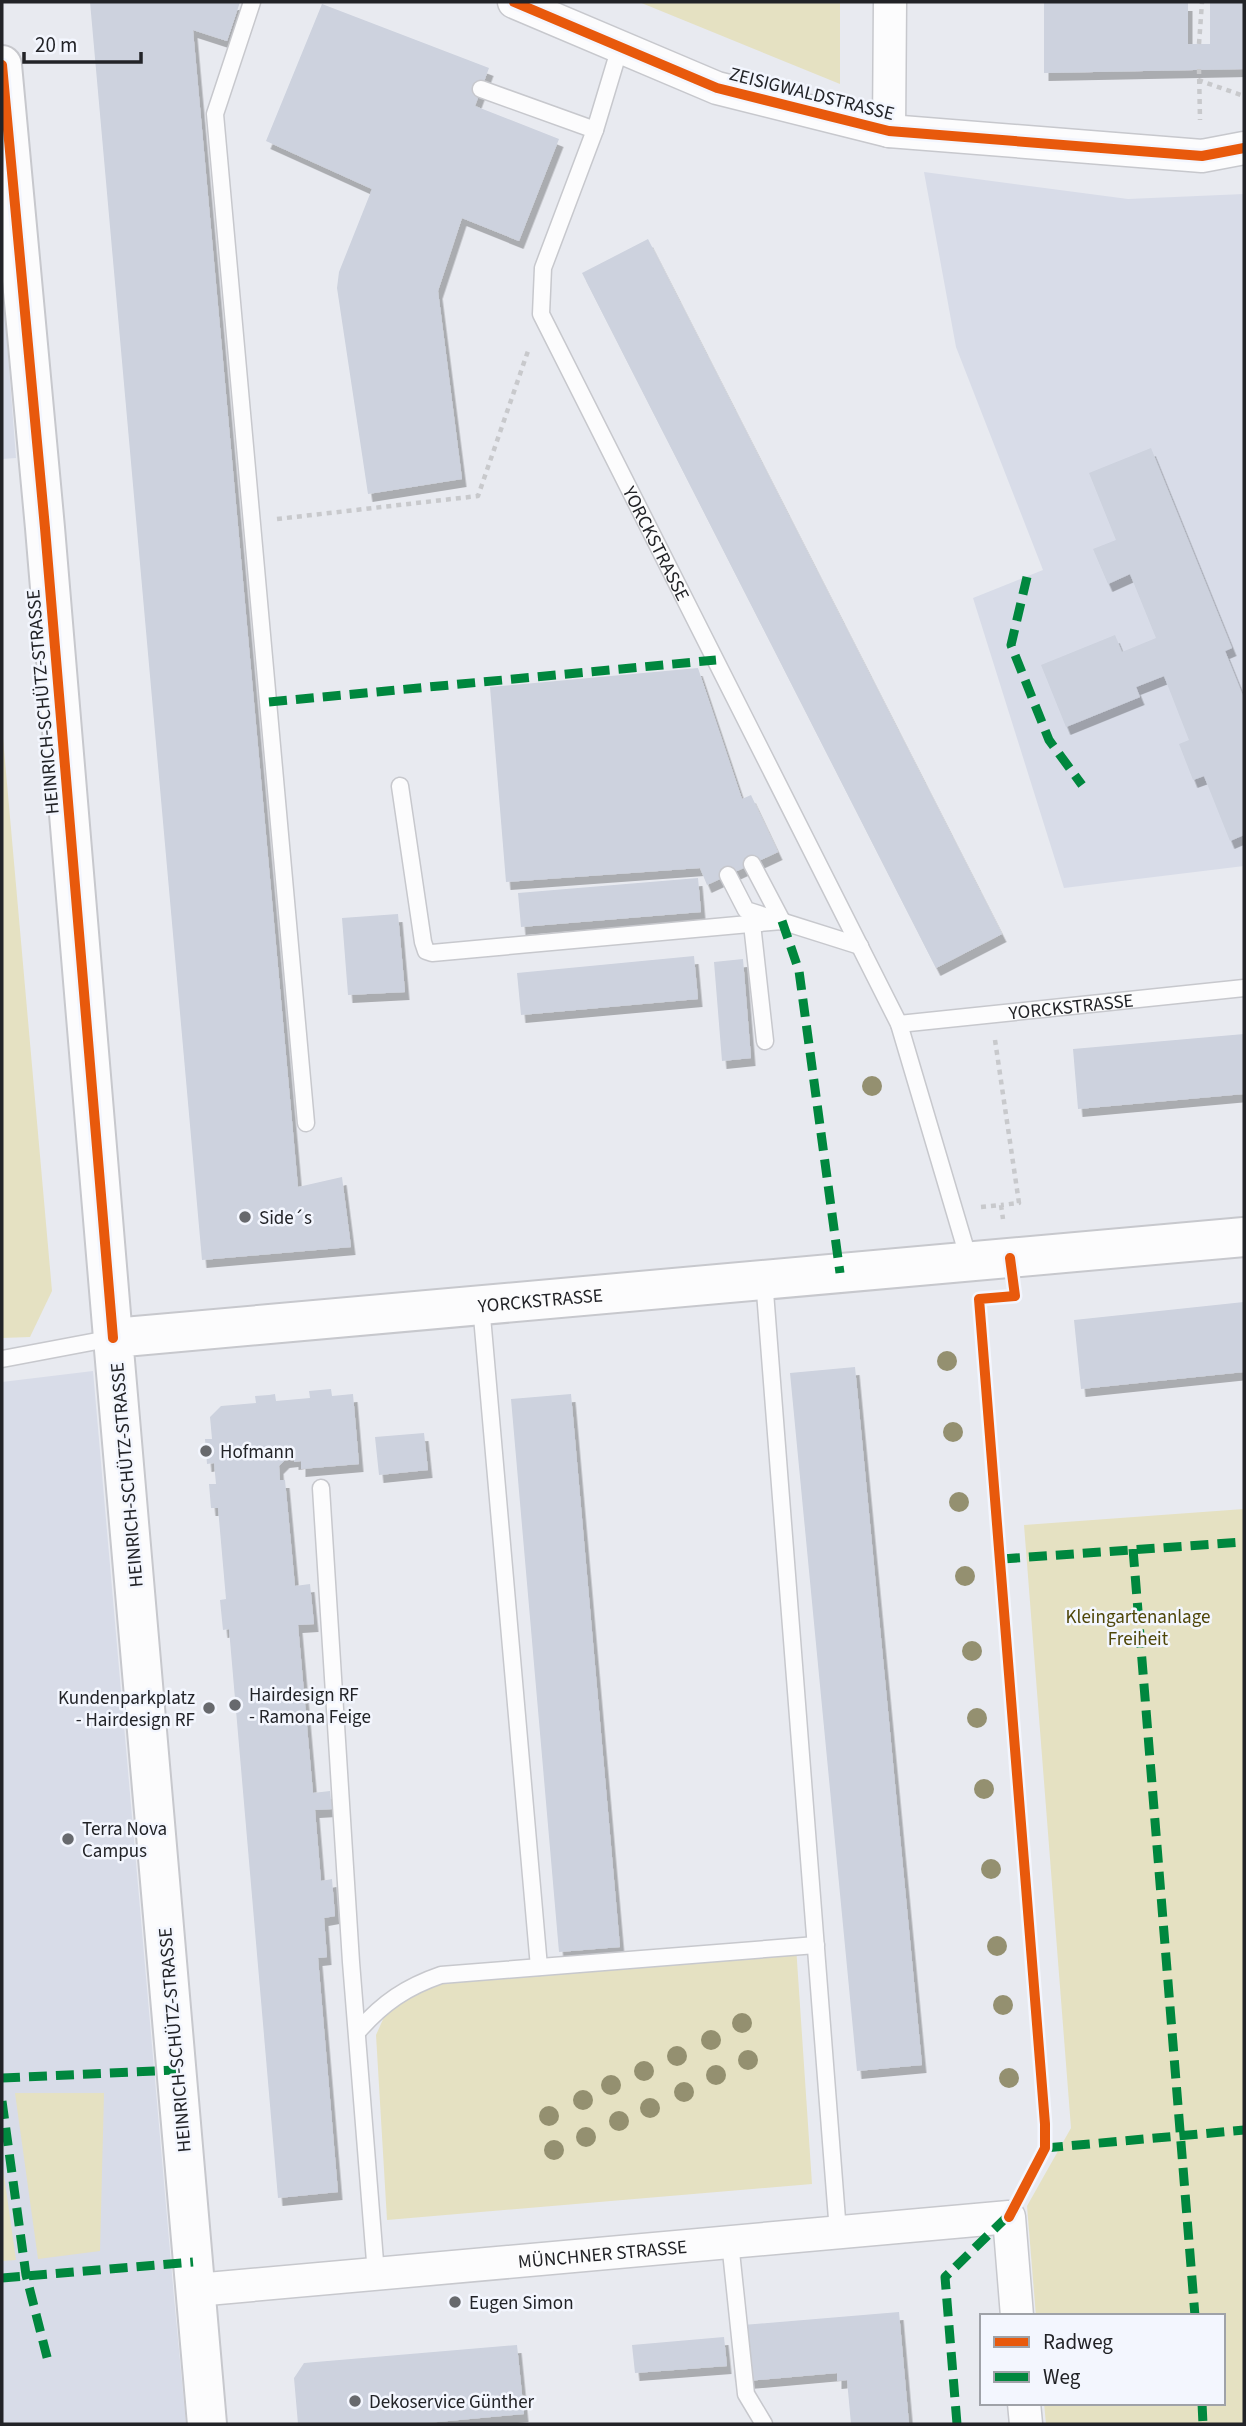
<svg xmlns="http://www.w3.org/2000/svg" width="1246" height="2426" viewBox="0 0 1246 2426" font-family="'Source Sans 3',sans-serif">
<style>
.built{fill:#d8dce8}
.green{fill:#e5e1c2}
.building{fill:#cdd2de;filter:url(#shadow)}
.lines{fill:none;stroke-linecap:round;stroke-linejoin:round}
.service-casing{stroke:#c7c8cd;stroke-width:19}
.minor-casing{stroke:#c7c8cd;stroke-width:35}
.tertiary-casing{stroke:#c7c8cd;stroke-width:42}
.secondary-casing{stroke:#c7c8cd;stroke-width:42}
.path{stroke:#c8c9cc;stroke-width:4.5;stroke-dasharray:5 5;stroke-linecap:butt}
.service{stroke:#fcfcfd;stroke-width:16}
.minor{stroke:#fcfcfd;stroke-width:32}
.tertiary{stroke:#fcfcfd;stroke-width:38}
.secondary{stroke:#fcfcfd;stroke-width:38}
.quiet{stroke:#00873e;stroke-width:9;stroke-dasharray:18 9;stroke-linecap:butt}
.cycleway-casing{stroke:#f3f6fe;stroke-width:15}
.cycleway{stroke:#e8590c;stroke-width:10}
.tree{fill:#949070}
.poi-dot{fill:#67696d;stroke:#f3f6fe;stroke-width:2.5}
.labels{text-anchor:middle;stroke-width:5;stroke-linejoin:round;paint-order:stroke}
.street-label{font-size:19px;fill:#222327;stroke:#f3f6fe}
.poi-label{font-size:19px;fill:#222327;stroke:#f3f6fe;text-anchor:start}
.park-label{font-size:19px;fill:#4f4608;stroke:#f3f6fe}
</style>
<defs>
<filter id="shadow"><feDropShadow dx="4.5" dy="8" stdDeviation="0" flood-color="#0004"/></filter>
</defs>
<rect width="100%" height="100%" fill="#e8eaf0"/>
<!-- built -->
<path class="built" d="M924 172 1128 199 1244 194V866L1064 888 973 598 1043 570 956 347Z
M2 275 16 458 2 459Z
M93 1371 174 2297 186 2424H2V1382Z"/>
<!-- green -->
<path class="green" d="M639 2H840V84Z
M2 727 52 1291 30 1337 2 1338Z
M1244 1509V2424H1046L1044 2403H1223V2316H1036L1027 2206 1071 2128 1024 1525Z
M796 1946 812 2184 387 2220 376 2035 389 2006 436 1979Z
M15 2093H104L100 2251 38 2259Z
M2 2161 16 2260 2 2261Z"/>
<!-- building -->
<path class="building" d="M90 2H240L227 41 193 30 298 1187 342 1177 351 1247 202 1260Z
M1210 2H1244V69L1044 73V3H1188V44H1210Z
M322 4 489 68 475 106 559 139 519 241 462 218 438 291 462 479 368 494 337 288 339 272 372 189 266 141Z
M648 239 1002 934 936 968 582 273Z
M1151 448 1232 648 1225 651 1244 698V835L1230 841 1204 776 1193 780 1179 744 1189 740 1164 676 1136 687 1140 697 1066 727 1041 665 1115 635 1122 652 1156 638 1130 574 1108 584 1093 549 1116 540 1089 473Z
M698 668 742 799 751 795 778 852 707 885 700 868 506 882 490 687Z
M698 878 701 912 521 927 518 893Z
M398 914 405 992 348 995 342 918Z
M694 956 698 999 521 1015 517 973Z
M743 959 751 1058 722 1061 714 962Z
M1244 1034V1094L1078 1109 1073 1049Z
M1244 1302V1372L1081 1389 1074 1320Z
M855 1367 922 2065 857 2071 790 1373Z
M331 1389 332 1396 353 1394 359 1464 301 1469V1461L294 1462V1459L285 1460 279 1466 280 1480H285L295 1586 310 1584 314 1624 298 1625 313 1793 330 1791 332 1809 315 1810 321 1881 332 1879 335 1916 324 1918 327 1957 318 1958 338 2192 278 2198 229 1629 223 1630 220 1600 226 1599 218 1508H211L209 1484H216L214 1463 207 1464 205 1439H212L210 1417 221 1406 256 1403 255 1396 269 1395 275 1394 276 1401 310 1398 309 1391Z
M571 1394 620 1947 559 1952 511 1399Z
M424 1433 428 1470 379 1475 375 1437Z
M899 2312 909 2424H851L847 2380 837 2381V2373L735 2382 731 2326Z
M724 2337 727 2366 635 2373 632 2345Z
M517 2345 524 2414 416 2424H298L294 2378 304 2363Z"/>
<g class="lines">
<!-- service casing -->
<g class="service-casing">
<g id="service">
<path d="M252 2 215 114 306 1123"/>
<path id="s1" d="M620 47 595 130 543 268 541 314 899 1024 969 1260"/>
<path d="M481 89 595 130"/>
<path d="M400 786 423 942 426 951 432 953 782 921"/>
<path d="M752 864 782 921"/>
<path d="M728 875 746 910 860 946"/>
<path d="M752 924 765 1041"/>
<path id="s2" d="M899 1024 1244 988"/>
<path d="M764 1279 838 2232"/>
<path d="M481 1305 539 1967"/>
<path d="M2 1359 113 1338"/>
<path d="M321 1488 351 1962 376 2274"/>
<path d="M359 2030C383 2003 406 1987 441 1975L816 1945"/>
<path d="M730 2242 746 2394 764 2424"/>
</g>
</g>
<!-- minor casing -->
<g class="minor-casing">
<g id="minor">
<path d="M514 2 717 88 889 131 1202 156 1244 148"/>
<path d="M889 131 890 2"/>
<path id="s3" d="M196 2290 1009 2217 1017 2316"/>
<path d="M1024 2403 1026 2424"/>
</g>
</g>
<!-- tertiary casing -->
<g class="tertiary-casing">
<path id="tertiary" d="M2 65 45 528 113 1338"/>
</g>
<!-- secondary casing -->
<g class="secondary-casing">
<g id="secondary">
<path id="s4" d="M207 2424 113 1338 1244 1237"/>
</g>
</g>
<!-- path -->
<path class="path" d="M1199 44 1202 2
M1199 69 1200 120
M1198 80 1244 96
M277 519 478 496 528 351
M995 1040 1019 1203 1001 1205
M981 1207 1001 1205 1003 1219"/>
<!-- service -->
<use href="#service" class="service"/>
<!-- minor -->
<use href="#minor" class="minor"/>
<!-- tertiary -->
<use href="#tertiary" class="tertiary"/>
<!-- secondary -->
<use href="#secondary" class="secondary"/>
<!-- quiet -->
<path class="quiet" d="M1027 577 1011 645 1049 740 1082 785
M269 702 716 660
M782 921 799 971 840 1273
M1133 1549 1195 2316
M1002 1559 1244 1542
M2 2078 176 2070
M2 2101 26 2275 49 2365
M1045 2148 1244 2130
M2 2278 193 2262
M1202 2403 1203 2424
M957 2424 945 2277 1012 2212"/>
<!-- cycleway casing -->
<g class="cycleway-casing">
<path id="cycleway" d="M514 2 717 88 889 131 1202 156 1244 148
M2 65 45 528 113 1338
M1009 2217 1045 2148V2124L979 1299 1015 1296 1010 1258"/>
</g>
<!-- cycleway -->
<use href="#cycleway" class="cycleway"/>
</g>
<!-- trees -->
<g class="tree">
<circle cx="872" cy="1086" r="10"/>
<circle cx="947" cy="1361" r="10"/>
<circle cx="953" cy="1432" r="10"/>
<circle cx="959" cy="1502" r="10"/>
<circle cx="965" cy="1576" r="10"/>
<circle cx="972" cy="1651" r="10"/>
<circle cx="977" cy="1718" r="10"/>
<circle cx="984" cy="1789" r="10"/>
<circle cx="991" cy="1869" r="10"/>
<circle cx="997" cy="1946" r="10"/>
<circle cx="1003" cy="2005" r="10"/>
<circle cx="742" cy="2023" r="10"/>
<circle cx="711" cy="2040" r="10"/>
<circle cx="677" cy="2056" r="10"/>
<circle cx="748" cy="2060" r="10"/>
<circle cx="644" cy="2071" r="10"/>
<circle cx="716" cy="2075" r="10"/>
<circle cx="1009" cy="2078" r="10"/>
<circle cx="611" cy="2085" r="10"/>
<circle cx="684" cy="2092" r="10"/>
<circle cx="583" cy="2100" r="10"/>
<circle cx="650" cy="2108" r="10"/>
<circle cx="549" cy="2116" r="10"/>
<circle cx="619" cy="2121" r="10"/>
<circle cx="586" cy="2137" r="10"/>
<circle cx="554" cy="2150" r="10"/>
</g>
<!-- markers -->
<g class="poi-dot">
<circle cx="245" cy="1217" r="7"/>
<circle cx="206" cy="1451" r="7"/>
<circle cx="235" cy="1705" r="7"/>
<circle cx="209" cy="1708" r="7"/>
<circle cx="68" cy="1839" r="7"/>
<circle cx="455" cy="2302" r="7"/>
<circle cx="355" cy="2401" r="7"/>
</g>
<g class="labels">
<!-- street labels -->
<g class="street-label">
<text transform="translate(812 93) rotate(14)" y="7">ZEISIGWALDSTRASSE</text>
<text dy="7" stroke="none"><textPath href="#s1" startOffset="537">YORCKSTRASSE</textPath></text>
<text transform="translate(42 702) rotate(-95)" y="7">HEINRICH-SCHÜTZ-STRASSE</text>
<text dy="7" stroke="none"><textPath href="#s2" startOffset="173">YORCKSTRASSE</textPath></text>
<text dy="7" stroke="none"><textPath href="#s4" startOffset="1519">YORCKSTRASSE</textPath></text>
<text transform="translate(126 1475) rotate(-95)" y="7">HEINRICH-SCHÜTZ-STRASSE</text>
<text transform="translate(174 2040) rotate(-95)" y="7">HEINRICH-SCHÜTZ-STRASSE</text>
<text dy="7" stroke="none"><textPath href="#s3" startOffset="408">MÜNCHNER STRASSE</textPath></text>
</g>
<!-- poi labels -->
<g class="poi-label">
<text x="259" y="1224">Side´s</text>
<text x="220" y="1458">Hofmann</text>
<text x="249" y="1701">Hairdesign RF<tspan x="249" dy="22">- Ramona Feige</tspan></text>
<text x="195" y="1704" text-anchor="end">Kundenparkplatz<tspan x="195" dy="22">- Hairdesign RF</tspan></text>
<text x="82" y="1835">Terra Nova<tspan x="82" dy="22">Campus</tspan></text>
<text x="469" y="2309">Eugen Simon</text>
<text x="369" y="2408">Dekoservice Günther</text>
</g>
<!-- park labels -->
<g class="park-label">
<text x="1138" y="1623">Kleingartenanlage<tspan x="1138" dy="22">Freiheit</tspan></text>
</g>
</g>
<!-- border -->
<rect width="1246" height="2426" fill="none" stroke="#222327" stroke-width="7"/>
<!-- legend -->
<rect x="980" y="2314" width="245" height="91" fill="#f3f6fe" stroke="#9fa2a8" stroke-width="2"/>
<rect x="994" y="2337" width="35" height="10" fill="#e8590c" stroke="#9fa2a8" stroke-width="2"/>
<text x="1043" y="2349" font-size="21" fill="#222327">Radweg</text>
<rect x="994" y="2372" width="35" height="10" fill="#00873e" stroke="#9fa2a8" stroke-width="2"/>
<text x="1043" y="2384" font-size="21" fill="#222327">Weg</text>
<!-- scale -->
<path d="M24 52v10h117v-10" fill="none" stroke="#222327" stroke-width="3.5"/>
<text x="35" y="52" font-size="21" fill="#222327" stroke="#f3f6fe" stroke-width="5" paint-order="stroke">20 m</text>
</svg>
